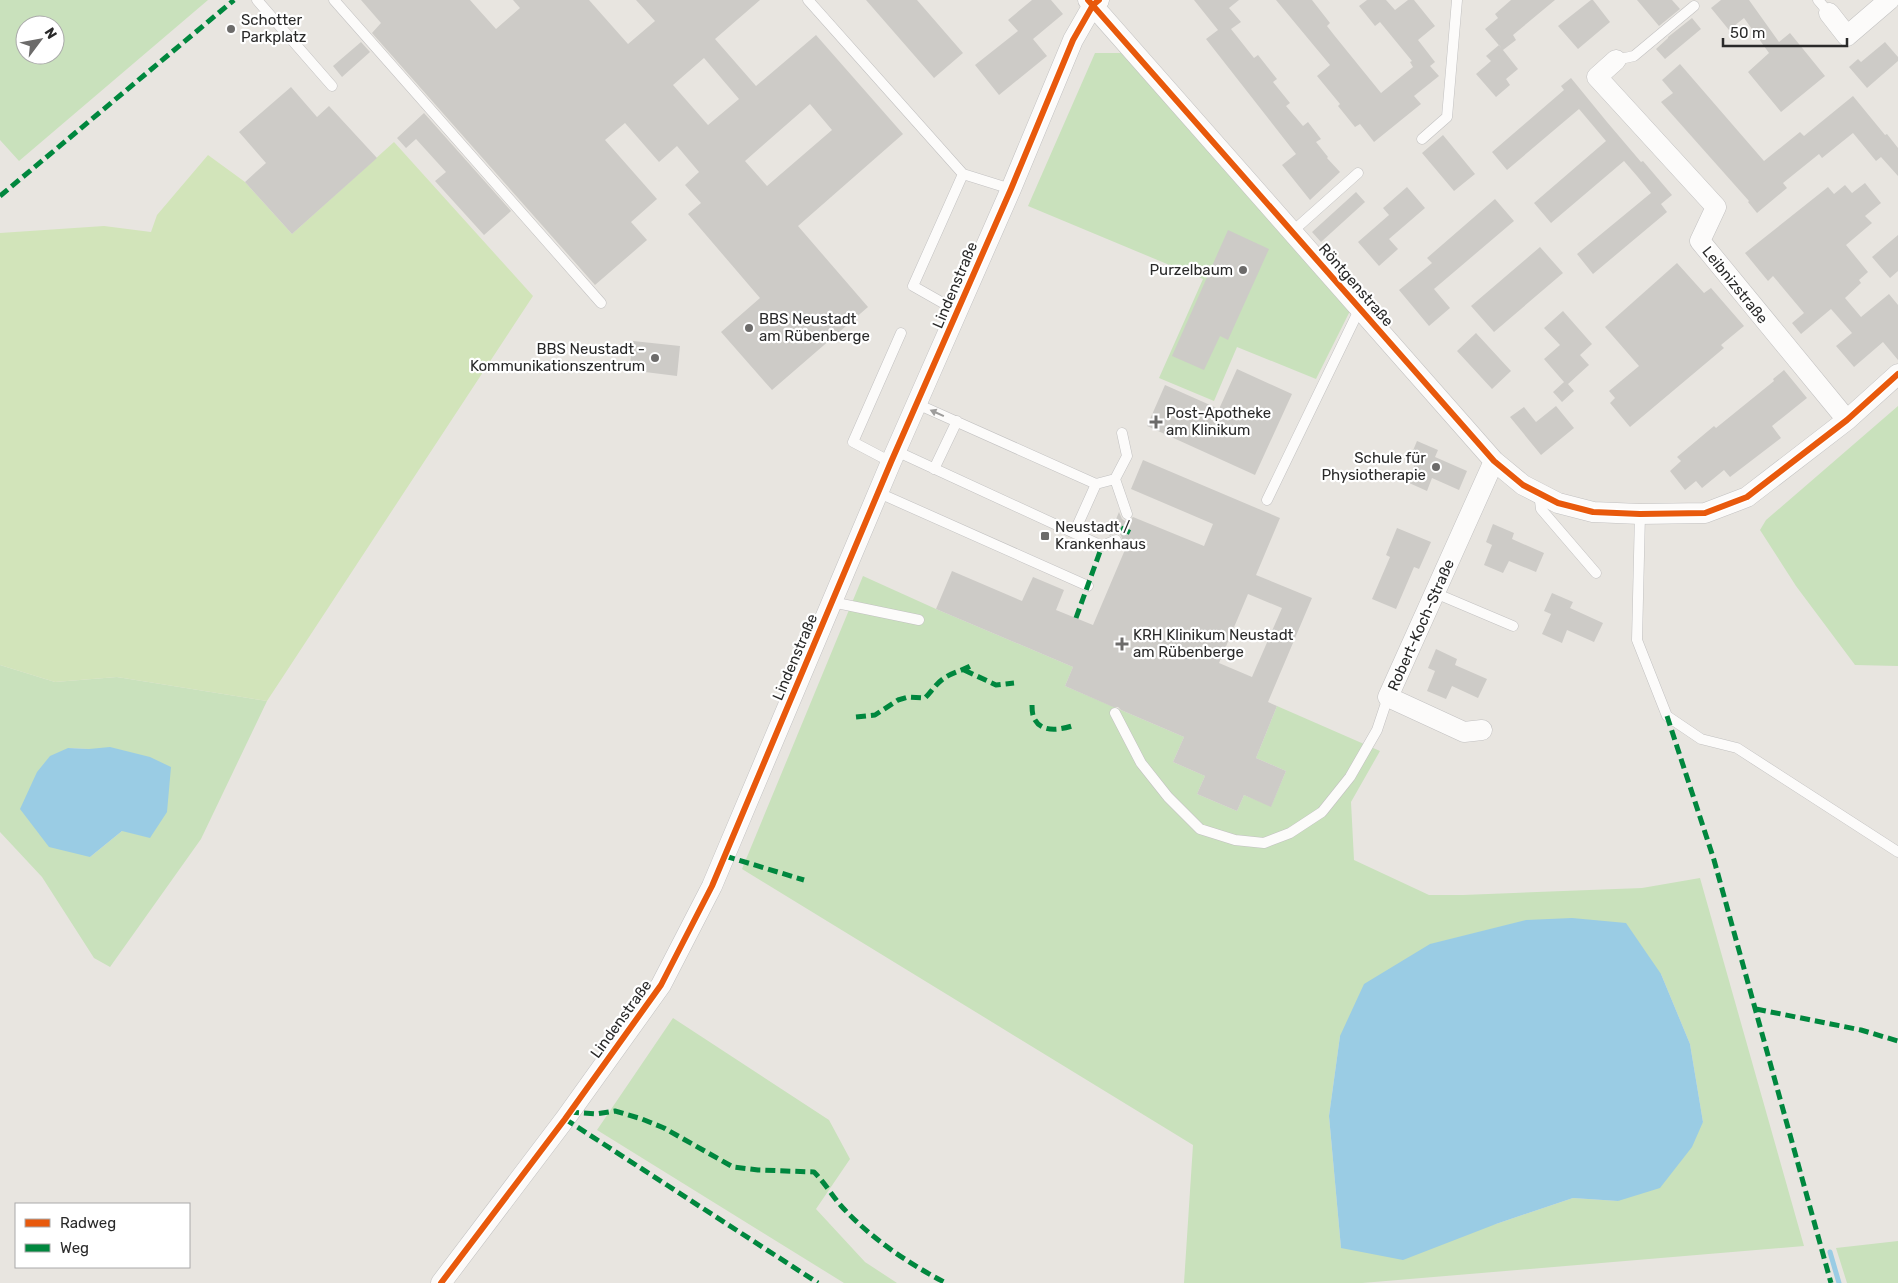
<svg xmlns="http://www.w3.org/2000/svg" width="1898" height="1283" viewBox="0 0 1898 1283" font-family="Rubik,sans-serif">
<style>
.green{fill:#c9e1bc;fill-rule:evenodd}
.pitch{fill:#d2e4ba}
.water{fill:#9acce4}
.lines{fill:none;stroke-linecap:round;stroke-linejoin:round}
.stream{stroke:#9acce4;stroke-width:5}
.building{fill:#cdcbc7;fill-rule:evenodd}
.service-casing{stroke:#c2c1c1;stroke-width:11}
.minor-casing{stroke:#c2c1c1;stroke-width:21}
.service{stroke:#fcfbfa;stroke-width:10}
.minor{stroke:#fcfbfa;stroke-width:20}
.quiet{stroke:#00873e;stroke-width:5;stroke-dasharray:10 5;stroke-linecap:butt}
.cycleway-casing{stroke:#fff;stroke-width:9}
.cycleway{stroke:#e8590c;stroke-width:6}
.oneway{fill:#9e9d9c}
.poi-dot{fill:#6c6b6a;stroke:#fff;stroke-width:2}
.labels{text-anchor:middle;stroke-width:4.5;stroke-linejoin:round;paint-order:stroke}
.poi-label{font-size:15px;fill:#2a2a2a;stroke:#fff;text-anchor:start}
.street-label{font-size:15px;fill:#2a2a2a;stroke:#fff}
</style>
<rect width="100%" height="100%" fill="#e8e5e0"/>
<!-- green -->
<path class="green" d="M0 0H208L19 161 0 140ZM25 25H55V55H25Z
M1095 53H1126L1350 311 1316 379 1237 347 1214 401 1159 378 1203 279 1028 206Z
M1898 406V666L1855 665 1796 586 1760 530 1766 520Z
M863 576 936 609 1073 667 1065 686 1184 737 1173 762 1205 776 1197 794 1237 811 1244 795 1271 806 1286 771 1256 758 1277 706 1380 751 1351 802 1354 860 1429 895H1463L1642 888 1700 878 1804 1246 1362 1283H1184L1193 1145 742 869ZM1661 974 1690 1044 1703 1122 1618 1201 1573 1198 1496 1224 1341 1248 1329 1116 1340 1036Z
M0 665 55 682 117 677 267 701 201 839 110 967 94 958 42 877 0 832ZM68 748 89 749 122 831 90 857Z
M673 1018 829 1120 850 1159 816 1209 865 1262 897 1283H844L597 1130Z
M1898 1241V1283H1847L1836 1248Z"/>
<!-- pitch -->
<path class="pitch" d="M394 142 533 296 267 701 117 677 55 682 0 665V233L104 226 151 232 157 215 208 155 245 182 292 234Z"/>
<!-- water -->
<path class="water" d="M110 747 150 757 171 767 167 812 150 838 122 831 90 857 49 847 20 809 37 772 50 756 68 748 89 749Z
M1572 918 1626 923 1661 974 1690 1044 1703 1122 1692 1147 1660 1188 1618 1201 1573 1198 1496 1224 1403 1260 1341 1248 1329 1116 1340 1036 1364 984 1430 944 1526 920Z"/>
<g class="lines">
<!-- stream -->
<path class="stream" d="M1830 1252 1839 1283"/>
</g>
<!-- building -->
<path class="building" d="M361 0H470L496 29 520 8 513 0H589L628 44 655 21 636 0H760L715 39 756 86 816 35 903 134 798 226 868 307 772 390 721 332 760 298 688 214 701 203 685 185 699 172 677 146 659 162 625 123 605 140 657 199 631 222 647 240 595 285 372 33 381 23ZM704 58 739 99 708 125 673 85ZM810 104 832 130 767 186 745 161Z
M866 0H917L963 53 934 78Z
M1032 0H1051L1063 14 1033 39 1047 56 999 95 975 65 1018 31 1008 20Z
M1194 0H1239L1229 8 1241 22 1231 29 1254 58 1258 55 1277 79 1273 82 1290 103 1286 106 1303 126 1308 122 1321 139 1316 142 1328 157 1327 158 1340 172 1310 200 1282 165 1296 154 1206 39 1218 30Z
M1276 0H1312L1330 23 1327 26 1334 35 1381 93 1413 67 1410 62 1412 61 1380 22 1375 26 1359 6 1367 0H1386L1395 10 1408 0H1414L1435 26 1418 40 1435 62 1430 66 1439 76 1414 96 1421 104 1374 142 1360 124 1355 127 1338 106 1340 104 1317 76 1330 65Z
M1511 0H1555L1513 35 1516 40 1503 50 1485 29 1498 18 1495 14Z
M1591 0H1593L1610 22 1578 49 1558 26Z
M1637 0H1672L1680 9 1659 26Z
M1721 0H1749L1779 42 1790 33 1825 76 1781 112 1748 72 1769 53 1744 18 1729 30 1711 8Z
M1692 18 1701 29 1665 59 1656 49 1668 38V37Z
M361 42 370 52 342 77 333 66Z
M1885 42 1898 57V61L1867 88 1849 67 1858 59 1861 62Z
M1499 45 1518 69 1506 79 1510 85 1496 97 1476 74 1491 61 1486 56Z
M1680 64 1764 161 1800 132 1804 136 1853 96 1885 135 1887 134 1898 148V176L1881 157 1876 161 1853 133 1822 158 1819 154 1783 183 1787 188 1757 213 1748 202 1749 201 1661 102 1673 93 1662 80Z
M1571 78 1607 122 1641 162 1643 161 1672 195 1661 204 1667 212 1593 274 1577 254 1651 193 1637 176 1624 161 1551 223 1534 203 1606 141 1579 109 1507 170 1492 152 1564 90 1561 86Z
M291 87 317 117 329 106 377 158 292 234 245 182 266 163 239 132Z
M424 113 511 211 484 235 435 181 446 172 416 139 406 148 397 138Z
M1443 135 1475 174 1454 191 1422 153Z
M1865 183 1881 203 1865 216 1872 223 1846 245 1868 272 1859 280 1861 283 1845 298 1861 317 1889 294 1898 305V360L1883 342 1854 367 1836 346 1852 333 1831 309 1801 334 1792 323 1804 313 1773 276 1768 281 1745 253 1828 187 1834 194 1845 185 1852 193Z
M1407 187 1425 208 1389 239 1398 249 1379 266 1358 242 1389 215 1383 208Z
M1356 192 1365 202 1321 242 1312 232Z
M1495 199 1514 221 1434 289 1450 308 1429 326 1399 290 1432 263 1427 258Z
M1228 230 1269 249 1228 340 1220 336 1204 370 1172 356Z
M1898 235V271L1890 278 1872 257Z
M1540 247 1563 273 1494 332 1471 306Z
M1677 263 1704 293 1711 288 1744 326 1721 345 1724 348 1630 427 1610 403 1615 398 1609 391 1639 366 1605 327Z
M1563 311 1592 344 1580 355 1589 365 1568 384 1574 391 1562 402 1553 392 1564 382 1544 359 1560 345 1544 328Z
M1476 333 1511 371 1492 389 1457 351Z
M633 341 680 346 677 376 629 370Z
M1237 369 1292 394 1255 475 1147 426 1165 385 1219 409Z
M1784 370 1807 398 1772 426 1781 438 1730 477 1724 470 1702 488 1696 481 1685 490 1670 471 1681 461 1677 457 1714 426 1716 428 1774 381 1773 379Z
M1556 406 1574 428 1541 455 1510 417 1524 407 1536 422Z
M1417 441 1438 450 1435 457 1467 471 1459 490 1432 478 1427 491 1407 482 1416 462 1409 460Z
M1143 460 1280 518 1256 575 1312 598 1268 702 1277 706 1256 758 1286 771 1271 807 1244 795 1237 811 1197 794 1205 776 1173 762 1184 737 1121 710 1118 707H1113L1065 686 1073 667 936 609 952 571 1022 601 1033 577 1064 590 1056 610 1093 625 1127 545 1122 543V538L1120 534 1116 533 1109 536 1119 512 1122 519 1125 521 1130 520 1133 517 1204 546 1213 524 1131 489ZM1248 594 1282 608 1252 677 1219 663Z
M1493 524 1514 533 1512 539 1544 553 1536 572 1509 561 1503 573 1484 565 1492 545 1486 542Z
M1397 528 1431 542 1419 569 1414 567 1396 609 1372 599 1390 557 1386 555Z
M1552 593 1573 602 1570 608 1603 623 1594 642 1567 630 1562 643 1542 634 1551 614 1544 611Z
M1436 649 1457 659 1455 665 1487 679 1478 698 1452 686 1446 699 1427 691 1435 671 1428 668Z"/>
<g class="lines">
<!-- service casing -->
<g class="service-casing">
<path id="service" d="M257 0 332 86
M334 0 601 303
M808 0 963 174 1011 189
M1818 0 1829 13
M1616 60 1634 56 1694 6
M1422 139 1447 117 1457 0
M1293 231 1358 173
M957 311 913 286 963 174
M896 451 1074 533 1096 484 917 404
M891 462 853 442 901 333
M934 469 957 421
M1115 479 1127 514
M1096 484 1115 479 1127 456 1122 433
M879 493 1088 586
M1539 493 1541 509 1596 573
M1267 500 1360 308
M1640 514 1637 640 1667 716 1701 739 1737 748 1898 852
M1074 533 1102 546 1116 540
M1435 593 1513 626
M832 602 919 620
M1115 713 1141 763 1168 797 1200 829 1235 840 1264 843 1290 833 1322 812 1350 777 1377 730 1388 697"/>
</g>
<!-- minor casing -->
<g class="minor-casing">
<path id="minor" d="M1088 0 1494 461 1523 485 1558 503 1593 512 1640 514 1705 513 1747 497 1847 420 1898 374
M1829 13 1847 36 1889 0
M1616 60 1597 77 1716 207 1700 241 1847 420
M1482 730 1464 732 1388 697 1494 461
M441 1283 565 1119 661 985 712 886 891 462 1011 189 1073 40 1093 5 1099 0"/>
</g>
<!-- service -->
<use href="#service" class="service"/>
<!-- minor -->
<use href="#minor" class="minor"/>
<!-- quiet -->
<path class="quiet" d="M0 196 234 0
M1121 528 1131 533
M1076 618 1102 546
M964 670 996 685 1014 683
M1032 705C1032 708 1032 714 1034 718 1041 733 1059 730 1072 726
M1667 716 1714 860 1831 1283
M856 717 875 715 898 700 908 697 925 698C932 691 937 682 946 677 954 672 964 670 972 665
M725 856 804 880
M1756 1009 1861 1030 1898 1041
M569 1112 596 1114 615 1111 642 1119 664 1128 733 1167 758 1170 814 1172C825 1183 833 1197 843 1208 872 1239 909 1264 946 1283
M565 1119 818 1283"/>
<!-- cycleway casing -->
<g class="cycleway-casing">
<path id="cycleway" d="M1088 0 1494 461 1523 485 1558 503 1593 512 1640 514 1705 513 1747 497 1847 420 1898 374
M441 1283 565 1119 661 985 712 886 891 462 1011 189 1073 40 1093 5 1099 0"/>
</g>
<!-- cycleway -->
<use href="#cycleway" class="cycleway"/>
</g>
<!-- one-way arrows -->
<defs><path id="oneway-solid" d="M-6-.8H1V-3.2L6.5 0L1 3.2V.8H-6Z" transform="scale(1.25)"/></defs>
<use class="oneway" href="#oneway-solid" transform="translate(937 413) rotate(-156)"/>
<!-- markers -->
<g class="poi-dot">
<circle cx="231" cy="29" r="5"/>
<circle cx="1243" cy="270" r="5"/>
<circle cx="749" cy="328" r="5"/>
<circle cx="655" cy="358" r="5"/>
<path d="M1153.5 414.5h5v5h5v5h-5v5h-5v-5h-5v-5h5z"/>
<circle cx="1436" cy="467" r="5"/>
<rect x="1040" y="531" width="10" height="10" rx="2.5"/>
<path d="M1119.5 636.5h5v5h5v5h-5v5h-5v-5h-5v-5h5z"/>
</g>
<g class="labels">
<!-- poi labels -->
<g class="poi-label">
<text x="241" y="25">Schotter<tspan x="241" dy="17">Parkplatz</tspan></text>
<text x="1233" y="275" text-anchor="end">Purzelbaum</text>
<text x="759" y="324">BBS Neustadt<tspan x="759" dy="17">am Rübenberge</tspan></text>
<text x="645" y="354" text-anchor="end">BBS Neustadt -<tspan x="645" dy="17">Kommunikationszentrum</tspan></text>
<text x="1166" y="418">Post-Apotheke<tspan x="1166" dy="17">am Klinikum</tspan></text>
<text x="1426" y="463" text-anchor="end">Schule für<tspan x="1426" dy="17">Physiotherapie</tspan></text>
<text x="1055" y="532">Neustadt /<tspan x="1055" dy="17">Krankenhaus</tspan></text>
<text x="1133" y="640">KRH Klinikum Neustadt<tspan x="1133" dy="17">am Rübenberge</tspan></text>
</g>
<!-- street labels -->
<g class="street-label">
<text transform="translate(955 285) rotate(-67)" y="5">Lindenstraße</text>
<text transform="translate(1356 285) rotate(49)" y="5">Röntgenstraße</text>
<text transform="translate(1735 285) rotate(51)" y="5">Leibnizstraße</text>
<text transform="translate(1421 625) rotate(-66)" y="5">Robert-Koch-Straße</text>
<text transform="translate(795 657) rotate(-67)" y="5">Lindenstraße</text>
<text transform="translate(621 1019) rotate(-54)" y="5">Lindenstraße</text>
</g>
</g>
<!-- legend -->
<rect x="15" y="1203" width="175" height="65" fill="#ffffff" stroke="#aaaaaa"/>
<rect x="25" y="1219" width="25" height="8" fill="#e8590c" stroke="#aaaaaa"/>
<text x="60" y="1228" font-size="15" fill="#2a2a2a">Radweg</text>
<rect x="25" y="1244" width="25" height="8" fill="#00873e" stroke="#aaaaaa"/>
<text x="60" y="1253" font-size="15" fill="#2a2a2a">Weg</text>
<!-- north arrow -->
<g transform="translate(40 40) rotate(58)"><circle r="24" fill="#ffffff" stroke="#aaaaaa"/>
<path d="M0-4L9 19L0 12L-9 19Z" fill="#6c6b6a"/>
<text y="-8" font-size="14" font-weight="bold" text-anchor="middle" fill="#2a2a2a">N</text>
</g>
<!-- scale -->
<path d="M1723 38v8h124v-8" fill="none" stroke="#2a2a2a" stroke-width="2.5"/>
<text x="1730" y="38" font-size="15" fill="#2a2a2a" stroke="#ffffff" stroke-width="4" paint-order="stroke">50 m</text>
</svg>
